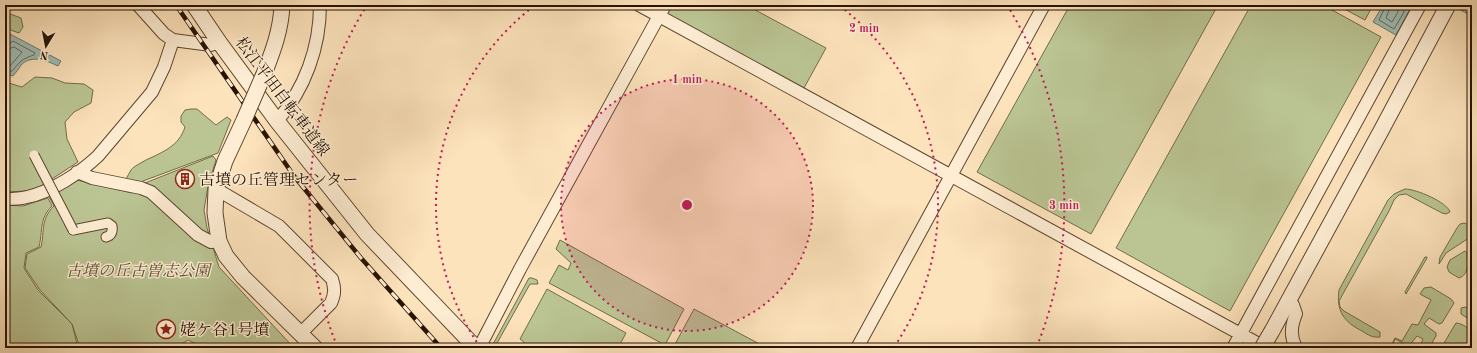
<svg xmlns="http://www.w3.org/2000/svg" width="1477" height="353" viewBox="0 0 1477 353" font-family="'Old Standard TT','Noto Serif JP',serif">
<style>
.green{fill:#bbc594;stroke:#716c4a}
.water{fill:#a0bdb5;stroke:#70796d}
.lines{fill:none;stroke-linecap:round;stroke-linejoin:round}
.shore{stroke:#64685a;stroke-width:1}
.pedestrian-casing{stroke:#5c462f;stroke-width:11}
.minor-casing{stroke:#5c462f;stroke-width:14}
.tertiary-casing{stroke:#5c462f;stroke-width:17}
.pedestrian{stroke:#feedd3;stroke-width:9}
.minor{stroke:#feedd3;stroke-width:12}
.tertiary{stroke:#feedd3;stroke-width:15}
.rail-casing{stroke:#271200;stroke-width:4.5}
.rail{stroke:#feedd3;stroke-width:3;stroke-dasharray:9;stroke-linecap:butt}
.pedestrian-bridge-casing{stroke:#5c462f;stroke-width:11;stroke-linecap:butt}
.tertiary-bridge-casing{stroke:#5c462f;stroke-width:17;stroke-linecap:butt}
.pedestrian-bridge{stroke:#feedd3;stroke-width:9}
.tertiary-bridge{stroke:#feedd3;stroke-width:15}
.ring{fill:none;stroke:#c2185b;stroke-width:2;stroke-dasharray:2 4}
.labels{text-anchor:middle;stroke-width:3;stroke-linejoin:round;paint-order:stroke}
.street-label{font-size:16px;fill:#271200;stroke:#feedd3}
.poi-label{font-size:16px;fill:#271200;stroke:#feedd3;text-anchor:start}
.park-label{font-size:16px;font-style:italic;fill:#5b5134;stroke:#feedd3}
.centre{fill:#c2185b;stroke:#feedd3;stroke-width:2}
.ring-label{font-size:12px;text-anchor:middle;font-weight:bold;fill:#c2185b;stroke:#feedd3;stroke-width:3;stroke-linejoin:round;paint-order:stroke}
</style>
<rect width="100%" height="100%" fill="#fde3bc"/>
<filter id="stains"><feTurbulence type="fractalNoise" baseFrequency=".005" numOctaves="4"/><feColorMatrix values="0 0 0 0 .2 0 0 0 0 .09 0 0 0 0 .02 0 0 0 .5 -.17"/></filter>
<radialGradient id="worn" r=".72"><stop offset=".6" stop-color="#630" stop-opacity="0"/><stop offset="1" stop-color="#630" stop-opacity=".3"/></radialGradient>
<!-- green -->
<path class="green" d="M670 5H746L826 48 804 88 798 87 668 15 666 12Z
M1070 5H1218L1091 234 977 172Z
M1251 5H1323L1381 37 1230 311 1116 248Z
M1337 5H1373L1365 20Z
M5 12 21 18 23 27 19 33 5 28Z
M35 77 52 78 65 83 84 84 93 90 91 103 74 112 65 122 67 139 78 162 41 186 27 191 5 192V82L22 87Z
M191 109H197L216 125 227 117 231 120 218 153 135 184 129 182 126 179C128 176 129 173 131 170 134 166 141 163 146 160 163 152 179 146 185 127L181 122V116L185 110Z
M213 156 216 160 208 186 204 210 207 228 219 267 294 348H197L196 344 188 340 175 348H80L72 324 40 290 25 268 27 254 41 247C45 230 40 220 54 206L48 195 73 179 132 193 135 187Z
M1405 189C1416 189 1447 202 1450 212L1446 214 1442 213 1406 194 1399 195 1394 200 1389 211 1339 301 1340 307 1344 311 1380 332V337C1373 338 1368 335 1362 331 1344 322 1336 311 1339 290L1388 200 1394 194Z
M48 198 52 206C39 219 43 230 39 247L26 253 24 268 38 290 72 324 78 348H5V205L23 206Z
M1464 223 1472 226V236L1446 253 1439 264 1440 257 1457 228 1460 224Z
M560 240 684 309 665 345 549 283 559 265 568 270 571 263 556 249Z
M1465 251 1467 253C1467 262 1470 274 1459 278L1449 272 1447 267 1450 260Z
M1425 257H1427V258L1406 294 1405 292Z
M529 278H532L537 280 538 284H530L496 345 499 348H491Z
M1431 287 1451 299 1454 303 1442 323 1439 324 1429 318 1424 324 1436 333V336L1429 348H1419L1423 339 1417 336 1409 346 1395 339 1393 344 1396 348H1394L1392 344 1395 338 1402 341 1412 324 1418 325 1431 300 1420 294 1424 288Z
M547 289 626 333 618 348H531L520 339Z
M1465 307 1472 310V321L1461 314V308Z
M694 309 767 348H673Z
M1456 323C1465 324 1474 331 1471 341L1463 348H1441Z"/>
<!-- water -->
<path class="water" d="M1383 5H1403L1410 9 1396 35 1373 22Z
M1451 5H1472V16Z
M10 34 61 61 58 66C47 61 32 54 21 65 19 69 16 72 13 76L5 74V45Z"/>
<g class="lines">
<!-- shore -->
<path class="shore" d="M1386 5 1379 20 1394 29 1404 12 1402 5
M1391 5 1386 18 1392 22 1398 12 1397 5
M5 45H8L13 41 35 53 34 55C21 59 20 62 12 71H5
M5 50 14 47 22 52 10 66H5"/>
<!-- pedestrian casing -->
<g class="pedestrian-casing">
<path id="pedestrian" d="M73 230 108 223 112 226C113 232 111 236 106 237"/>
</g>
<!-- minor casing -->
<g class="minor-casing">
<path id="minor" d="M138 5 164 34 173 40 211 45 219 42
M639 5 1266 348
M277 121C305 89 320 47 320 5
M77 172 92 178 141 188 151 192 198 235 211 242 219 241
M216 189 279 226 332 279C335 288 335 294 331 303L300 334
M5 199C12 199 20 199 27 197 51 192 80 173 98 156L152 92 164 67 173 40
M1288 301 1293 305 1296 314C1291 326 1290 336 1296 348
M479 348 520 269 665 5
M857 348 1044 5
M1233 348 1420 5"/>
</g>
<!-- tertiary casing -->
<g class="tertiary-casing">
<path id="tertiary" d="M194 5 219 42 277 121 367 234 476 348
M264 74C273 51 281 30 282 5
M244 120 225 161 216 189 215 213 219 241 226 256 243 277 315 348
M1272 331 1382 129 1448 5"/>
</g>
<!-- pedestrian -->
<use href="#pedestrian" class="pedestrian"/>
<!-- minor -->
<use href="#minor" class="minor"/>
<!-- tertiary -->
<use href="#tertiary" class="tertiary"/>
<!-- rail casing -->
<g class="rail-casing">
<path id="rail" d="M176 5 294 176 361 258 441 348"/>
</g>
<!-- rail -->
<use href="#rail" class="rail"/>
<!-- pedestrian-bridge casing -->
<g class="pedestrian-bridge-casing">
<path id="pedestrian-bridge" d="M34 155 73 230"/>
</g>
<!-- tertiary-bridge casing -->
<g class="tertiary-bridge-casing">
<path id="tertiary-bridge" d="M244 120 264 74
M1262 348 1272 331"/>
</g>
<!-- pedestrian-bridge -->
<use href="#pedestrian-bridge" class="pedestrian-bridge"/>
<!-- tertiary-bridge -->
<use href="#tertiary-bridge" class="tertiary-bridge"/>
</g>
<!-- distance rings -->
<circle cx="687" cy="205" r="126" fill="#c2185b" fill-opacity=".12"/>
<g class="ring">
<circle cx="687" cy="205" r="126"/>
<path d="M480 347A251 251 0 0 1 534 6M840 6A251 251 0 0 1 894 347"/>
<path d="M337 346A377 377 0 0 1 367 5M1007 5A377 377 0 0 1 1037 346"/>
</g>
<!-- icons -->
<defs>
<g id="building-ring" transform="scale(1)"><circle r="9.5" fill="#feedd3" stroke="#8f2418" stroke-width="1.5"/><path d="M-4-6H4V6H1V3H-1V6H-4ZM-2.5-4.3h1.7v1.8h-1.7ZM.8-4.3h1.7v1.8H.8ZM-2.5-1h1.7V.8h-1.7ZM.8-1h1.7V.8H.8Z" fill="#8f2418"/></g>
<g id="sight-ring" transform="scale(1)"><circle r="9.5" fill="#feedd3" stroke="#8f2418" stroke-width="1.5"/><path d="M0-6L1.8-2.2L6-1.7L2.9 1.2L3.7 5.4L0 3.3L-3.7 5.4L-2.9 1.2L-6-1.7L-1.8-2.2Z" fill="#8f2418"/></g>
</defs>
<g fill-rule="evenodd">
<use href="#building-ring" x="185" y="179"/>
<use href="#sight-ring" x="166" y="329"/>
</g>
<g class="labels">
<!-- street labels -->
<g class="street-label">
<text transform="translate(283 96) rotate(53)" y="6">松江平田自転車道線</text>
</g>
<!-- poi labels -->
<g class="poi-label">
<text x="199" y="185">古墳の丘管理センター</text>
<text x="180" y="335">姥ケ谷1号墳</text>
</g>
<!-- park labels -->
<g class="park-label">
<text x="138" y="276">古墳の丘古曽志公園</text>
</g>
</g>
<circle cx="687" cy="205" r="6" class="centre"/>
<g class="ring-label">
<text x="864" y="32">2 min</text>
<text x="687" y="83">1 min</text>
<text x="1064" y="209">3 min</text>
</g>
<!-- margin -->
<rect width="1477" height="353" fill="none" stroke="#fde3bc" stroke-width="20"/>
<rect x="6" y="6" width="1465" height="341" fill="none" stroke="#271200" stroke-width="2"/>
<rect x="10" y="10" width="1457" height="333" fill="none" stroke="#271200"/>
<!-- north arrow -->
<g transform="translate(46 46) rotate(190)" stroke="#feedd3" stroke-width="3" paint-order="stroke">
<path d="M0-3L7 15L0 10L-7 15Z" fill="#271200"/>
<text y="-6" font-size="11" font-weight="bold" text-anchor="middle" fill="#271200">N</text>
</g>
<rect width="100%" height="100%" filter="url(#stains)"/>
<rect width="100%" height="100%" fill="url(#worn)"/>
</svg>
